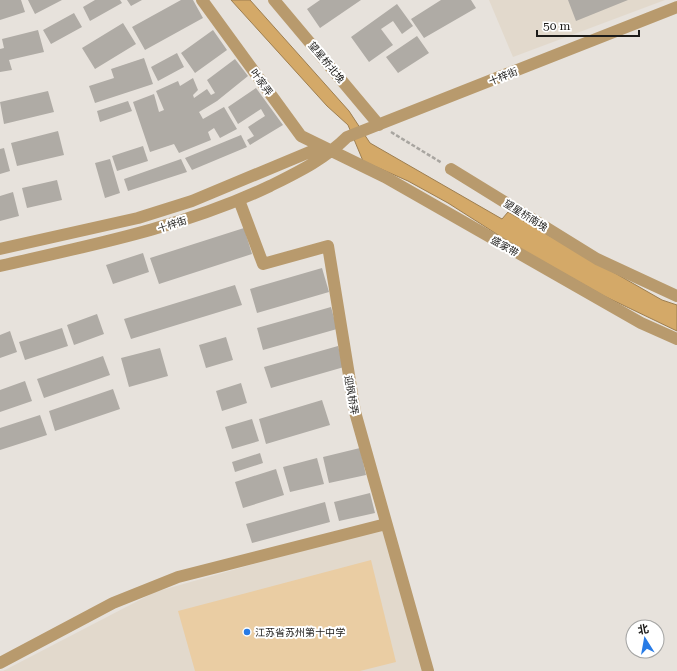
<svg xmlns="http://www.w3.org/2000/svg" width="677" height="671" viewBox="0 0 677 671" font-family="'Roboto Serif','Noto Sans SC',serif">
<style>
.built{fill:#e2d9cc}
.green{fill:#eacda3}
.water{fill:#d4a968;stroke:#9d7e50}
.building{fill:#afaba5}
.lines{fill:none;stroke-linecap:round;stroke-linejoin:round}
.path{stroke:#a8a5a0;stroke-width:2.5;stroke-dasharray:4 2;stroke-linecap:butt}
.minor{stroke:#b89a6d;stroke-width:12}
.poi-dot{fill:#277be6;stroke:#fff;stroke-width:1.5}
.labels{text-anchor:middle;stroke-width:4;stroke-linejoin:round;paint-order:stroke}
.street-label{font-size:10px;fill:#1c1b19;stroke:#fff}
.poi-label{font-size:10px;fill:#1c1b19;stroke:#fff;text-anchor:start}
</style>
<rect width="100%" height="100%" fill="#e7e2dc"/>
<!-- built -->
<path class="built" d="M489 0H665L513 57Z
M389 526 425 671H3L155 592Z"/>
<!-- green -->
<path class="green" d="M371 560 396 662 360 671H195L178 611Z"/>
<!-- water -->
<path class="water" d="M231 0H250L349 111 370 143 502 219 508 212 662 300 677 305V331L604 296 517 247 448 203 408 181 363 161 348 125 327 106Z"/>
<!-- building -->
<path class="building" d="M0 0H21L25 12 0 20Z
M28 0H62L35 14Z
M95 0H120L122 3 90 21 83 7Z
M127 0H142L131 6Z
M181 0H193L203 18 145 50 132 27Z
M320 0H361L320 28 307 9Z
M441 0H471L476 8 424 38 411 19Z
M568 0H628L576 21Z
M397 4 413 26 402 34 393 21 381 29 393 45 369 62 351 37Z
M74 13 82 27 51 44 43 30Z
M123 23 136 44 95 69 82 48Z
M38 30 44 52 9 60 12 70 0 72V49L4 48 2 39Z
M213 30 227 50 195 73 181 53Z
M417 36 429 53 398 73 386 57Z
M177 53 184 67 158 81 151 67Z
M144 58 153 84 95 103 89 86 114 78 111 69Z
M235 59 248 76 217 101 199 112 203 119 224 107 237 129 220 138 214 128 208 132 211 140 179 153 174 144 150 152 133 102 154 94 159 112 164 110 156 91 178 81 180 86 193 78 198 90 193 95 194 98 207 89 211 95 215 93 207 80Z
M256 88 283 125 250 145 247 140 254 136 248 127 265 116 261 109 238 124 228 107Z
M48 91 54 112 4 124 0 102Z
M128 101 132 111 100 122 97 111Z
M58 131 64 155 17 166 11 143Z
M241 135 247 147 192 170 185 158Z
M143 146 148 161 117 171 112 156Z
M4 148 10 171 0 174V149Z
M110 159 120 193 105 198 95 163Z
M181 159 187 172 128 191 124 179Z
M57 180 62 200 27 208 22 188Z
M13 192 19 216 0 221V196Z
M244 228 252 254 159 284 150 258Z
M143 253 149 272 113 284 106 265Z
M322 268 329 292 257 313 250 289Z
M235 285 242 305 131 339 124 319Z
M331 307 337 329 263 350 257 328Z
M97 314 104 334 74 345 67 325Z
M62 328 68 346 25 360 19 342Z
M10 331 17 352 0 358V335Z
M226 337 233 360 206 368 199 345Z
M338 346 344 367 271 388 264 367Z
M160 348 168 376 129 387 121 358Z
M103 356 110 375 44 398 37 379Z
M25 381 32 401 0 412V390Z
M241 383 247 403 222 411 216 391Z
M113 389 120 409 55 431 49 411Z
M322 400 330 425 266 444 259 419Z
M40 415 47 435 0 450V428Z
M252 419 259 441 232 449 225 427Z
M360 448 366 475 329 483 323 457Z
M260 453 263 463 235 472 232 462Z
M317 458 324 484 290 492 283 467Z
M276 469 284 495 243 508 235 482Z
M370 493 375 513 339 521 334 502Z
M325 502 330 522 252 543 246 524Z"/>
<g class="lines">
<!-- path -->
<path class="path" d="M391 132 442 163"/>
<!-- minor -->
<path class="minor" d="M202 0 301 136 385 177 641 323 677 339
M274 0 379 125
M451 169 597 259 677 296
M239 200 263 264 328 246 355 412 428 671
M0 249 138 218 192 201 312 151H327
M0 266C92 245 184 227 270 186 298 172 325 159 347 137L677 7
M0 663 113 603 178 577 386 524"/>
</g>
<!-- markers -->
<circle class="poi-dot" cx="247" cy="632" r="4"/>
<g class="labels">
<!-- street labels -->
<g class="street-label">
<text transform="translate(327 62) rotate(50)" y="4">望星桥北堍</text>
<text transform="translate(503 76) rotate(-22)" y="4">十梓街</text>
<text transform="translate(262 82) rotate(54)" y="4">叶家弄</text>
<text transform="translate(526 215) rotate(32)" y="4">望星桥南堍</text>
<text transform="translate(172 224) rotate(-18)" y="4">十梓街</text>
<text transform="translate(505 246) rotate(30)" y="4">盛家带</text>
<text transform="translate(352 395) rotate(80)" y="4">迎枫桥弄</text>
</g>
<!-- poi labels -->
<g class="poi-label">
<text x="255" y="636">江苏省苏州第十中学</text>
</g>
</g>
<!-- north arrow -->
<g transform="translate(645 639) rotate(349)"><circle r="19" fill="#ffffff" stroke="#a4a4a3"/>
<path d="M0-3L7 15L0 10L-7 15Z" fill="#277be6"/>
<text y="-6" font-size="11" font-weight="bold" text-anchor="middle" fill="#1c1b19">北</text>
</g>
<!-- scale -->
<path d="M537 30v6h102v-6" fill="none" stroke="#1c1b19" stroke-width="2"/>
<text x="543" y="30" font-size="12" fill="#1c1b19" stroke="#ffffff" stroke-width="3" paint-order="stroke">50 m</text>
</svg>
